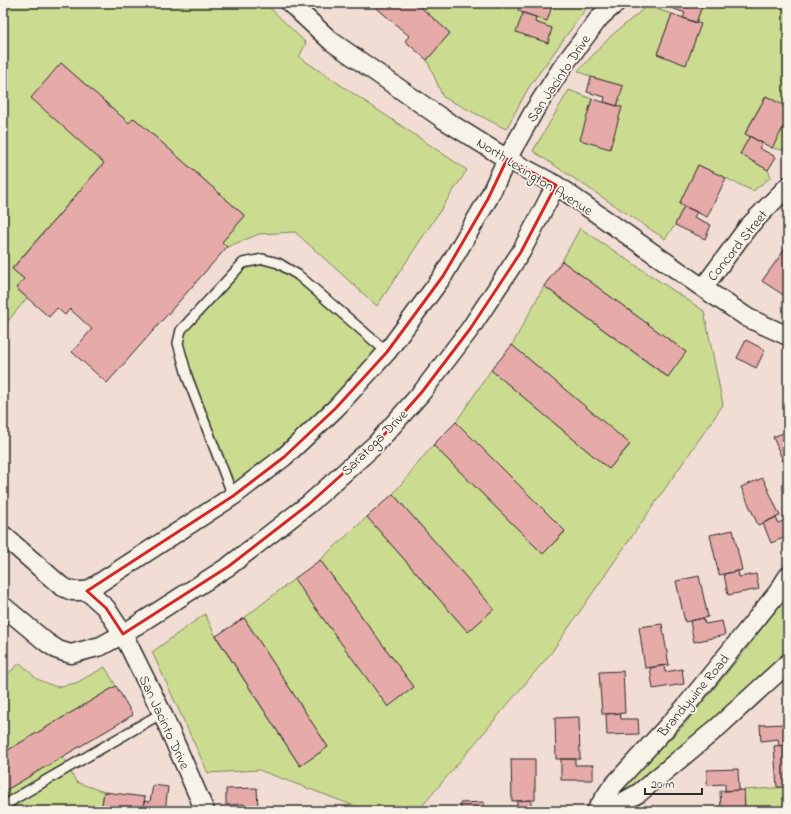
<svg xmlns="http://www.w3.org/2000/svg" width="791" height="814" viewBox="0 0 791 814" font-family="'Indie Flower',sans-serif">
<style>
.green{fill:#cbdc90;stroke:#7b845e}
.building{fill:#e6aba9;stroke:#2b2b2b}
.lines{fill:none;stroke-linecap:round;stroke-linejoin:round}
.service-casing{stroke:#2b2b2b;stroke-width:12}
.minor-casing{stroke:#2b2b2b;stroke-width:21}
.service{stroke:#f7f3e8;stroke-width:9}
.minor{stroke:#f7f3e8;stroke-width:18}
.marked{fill:none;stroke:#d62828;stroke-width:3;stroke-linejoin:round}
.labels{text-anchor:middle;stroke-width:3.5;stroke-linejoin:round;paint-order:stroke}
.street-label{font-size:14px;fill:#2b2b2b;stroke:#f7f3e8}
</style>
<rect width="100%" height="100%" fill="#f2ddd5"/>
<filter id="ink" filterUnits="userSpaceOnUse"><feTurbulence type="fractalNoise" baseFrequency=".025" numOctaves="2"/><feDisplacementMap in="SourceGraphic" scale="8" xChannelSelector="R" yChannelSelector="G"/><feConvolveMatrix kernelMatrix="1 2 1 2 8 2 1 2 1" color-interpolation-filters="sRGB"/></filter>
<g filter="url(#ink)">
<!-- green -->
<path class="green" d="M3 3H265L306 43 299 57 467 170 377 306 295 232 259 234 227 247 222 242 245 216 134 118 129 123 61 63 104 163 12 268 24 279 16 288 27 298 3 327Z
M416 3H590L529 87 506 129 443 97 427 60 450 33Z
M703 3H788V108L766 96 745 133 750 136 740 154 768 170 771 177 753 191 698 165 680 204 684 206 675 225 665 239 533 151 569 90 592 99 581 140 617 106 623 86 591 77 578 71 611 36 647 6 672 14 657 54 696 23Z
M788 119V151L772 148Z
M580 228 704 311 723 405 551 653 418 811H368L259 770 208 773 152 652 205 614 216 637 300 766 328 747 244 618 294 579 388 706 414 687 320 560 367 517 468 632 494 609 393 494 433 445 543 554 565 532 456 422 491 370 609 469 630 445 512 345 544 286 667 377 686 352 562 261Z
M243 263H278L387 352 233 496 179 343 181 330Z
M788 594V651L714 719 619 796 615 795 684 725 748 647Z
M20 663 37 679 56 687 76 683 105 667 116 686 3 753V678Z
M63 756 76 782 104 792 101 811H3V792Z
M788 787V811H745L744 790Z"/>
<!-- building -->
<path class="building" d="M371 3H416L450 33 427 60 405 41 409 36Z
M521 3H553L547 21 518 11Z
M668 3H703L696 23 683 18 685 13 667 6Z
M523 13 536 17 535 22 552 28 548 43 516 32Z
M672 14 701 24 686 65 657 54Z
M61 63 129 123 134 118 245 216 222 242 227 247 107 383 72 352 92 329 70 309 65 315 57 308 49 317 16 288 24 279 12 269 104 163 31 98Z
M591 77 623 86 617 106 604 102 605 97 587 92Z
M766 96 788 108V119L772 148 745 134Z
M592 99 622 107 610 149 580 140Z
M750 136 762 143 759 148 776 157 768 170 740 154Z
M698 165 726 178 707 217 679 204Z
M684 206 697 212 694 217 711 225 705 239 675 225Z
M787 246H788V298L762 281Z
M562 261 686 352 668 377 544 286Z
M746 340 765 350 756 368 737 358Z
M512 345 630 444 609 469 491 370Z
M456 422 565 531 543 554 433 445Z
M788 431V473L773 437Z
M763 478 780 516 758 525 741 487Z
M393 494 494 609 468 632 367 517Z
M776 517 778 523 788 519V536L771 543 763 523Z
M733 530 742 570 719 575 710 535Z
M320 560 414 687 388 707 294 579Z
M738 571 739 577 756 574 759 589 728 595 724 574Z
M699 576 708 617 685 622 676 581Z
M244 618 328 747 300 766 216 636Z
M703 618 705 624 722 621 725 635 694 642 690 621Z
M662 624 669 665 645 668 639 627Z
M664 665 665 672 682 669 684 684 653 689 650 668Z
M623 671 625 713 602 714 599 672Z
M116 686 133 715 3 792V753Z
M620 713 621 719H638L639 734 607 735 606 714Z
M579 717 580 759H556L555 718Z
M788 724V745L779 746 778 739 761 741 760 725Z
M788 745V787H777L774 746Z
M511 759H535V800L512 801Z
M561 759H575V765H593V780H561Z
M738 769 739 790 725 791V784L707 785V770Z
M153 785 168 787 165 811H143L144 801 150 802Z
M257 788 258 809 244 810V804L226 805V789Z
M744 790 745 811H721L720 791Z
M104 792 145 797 143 811H101Z
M531 800V807H548V811H517V801Z
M484 802V811H461L460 803Z"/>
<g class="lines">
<!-- service casing -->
<g class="service-casing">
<path id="service" d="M233 496 188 379 178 343 181 330 243 263 263 259 278 263 298 275 387 352
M3 808 14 799 162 713"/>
</g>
<!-- minor casing -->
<g class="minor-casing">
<path id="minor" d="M290 3 331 41 443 119 507 159 556 185 703 288 748 318 788 336
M703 288 748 227 788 186
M3 535 61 586 72 591H87L106 608 123 634 162 713 205 811
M87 591 233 496 284 457 336 408 387 352 443 276 488 199 507 159 534 111 563 66 600 17 616 3
M3 606 46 642 58 650 71 654 101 646 123 634 229 566 309 504 376 444 422 392 470 329 521 252 556 185
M596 811 611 788 685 707 778 592 788 576
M607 811 639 793 717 728 788 663"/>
</g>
<!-- service -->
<use href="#service" class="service"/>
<!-- minor -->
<use href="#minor" class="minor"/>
</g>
</g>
<!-- marked area -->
<path class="marked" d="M507 159 556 185 521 252 470 329 422 392 376 444 309 504 229 566 123 634 106 608 87 591 233 496 284 457 336 408 387 352 443 276 488 199Z"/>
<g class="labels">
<!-- street labels -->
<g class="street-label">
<text transform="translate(558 78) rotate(-56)" y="5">San Jacinto Drive</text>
<text transform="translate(535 176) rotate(32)" y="5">North Lexington Avenue</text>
<text transform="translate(737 245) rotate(-51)" y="5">Concord Street</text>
<text transform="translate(374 442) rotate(-45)" y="5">Saratoga Drive</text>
<text transform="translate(693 695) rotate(-50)" y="5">Brandywine Road</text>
<text transform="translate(165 722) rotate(65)" y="5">San Jacinto Drive</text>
</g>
</g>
<!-- margin -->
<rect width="791" height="814" fill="none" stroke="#f7f3e8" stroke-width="16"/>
<rect x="8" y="8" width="775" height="798" fill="none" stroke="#2b2b2b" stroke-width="1.5" filter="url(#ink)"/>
<!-- scale -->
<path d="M645 788v6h57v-6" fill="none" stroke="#2b2b2b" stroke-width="2"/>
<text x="651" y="788" font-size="12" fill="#2b2b2b" stroke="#f7f3e8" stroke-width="3" paint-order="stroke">20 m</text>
</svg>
